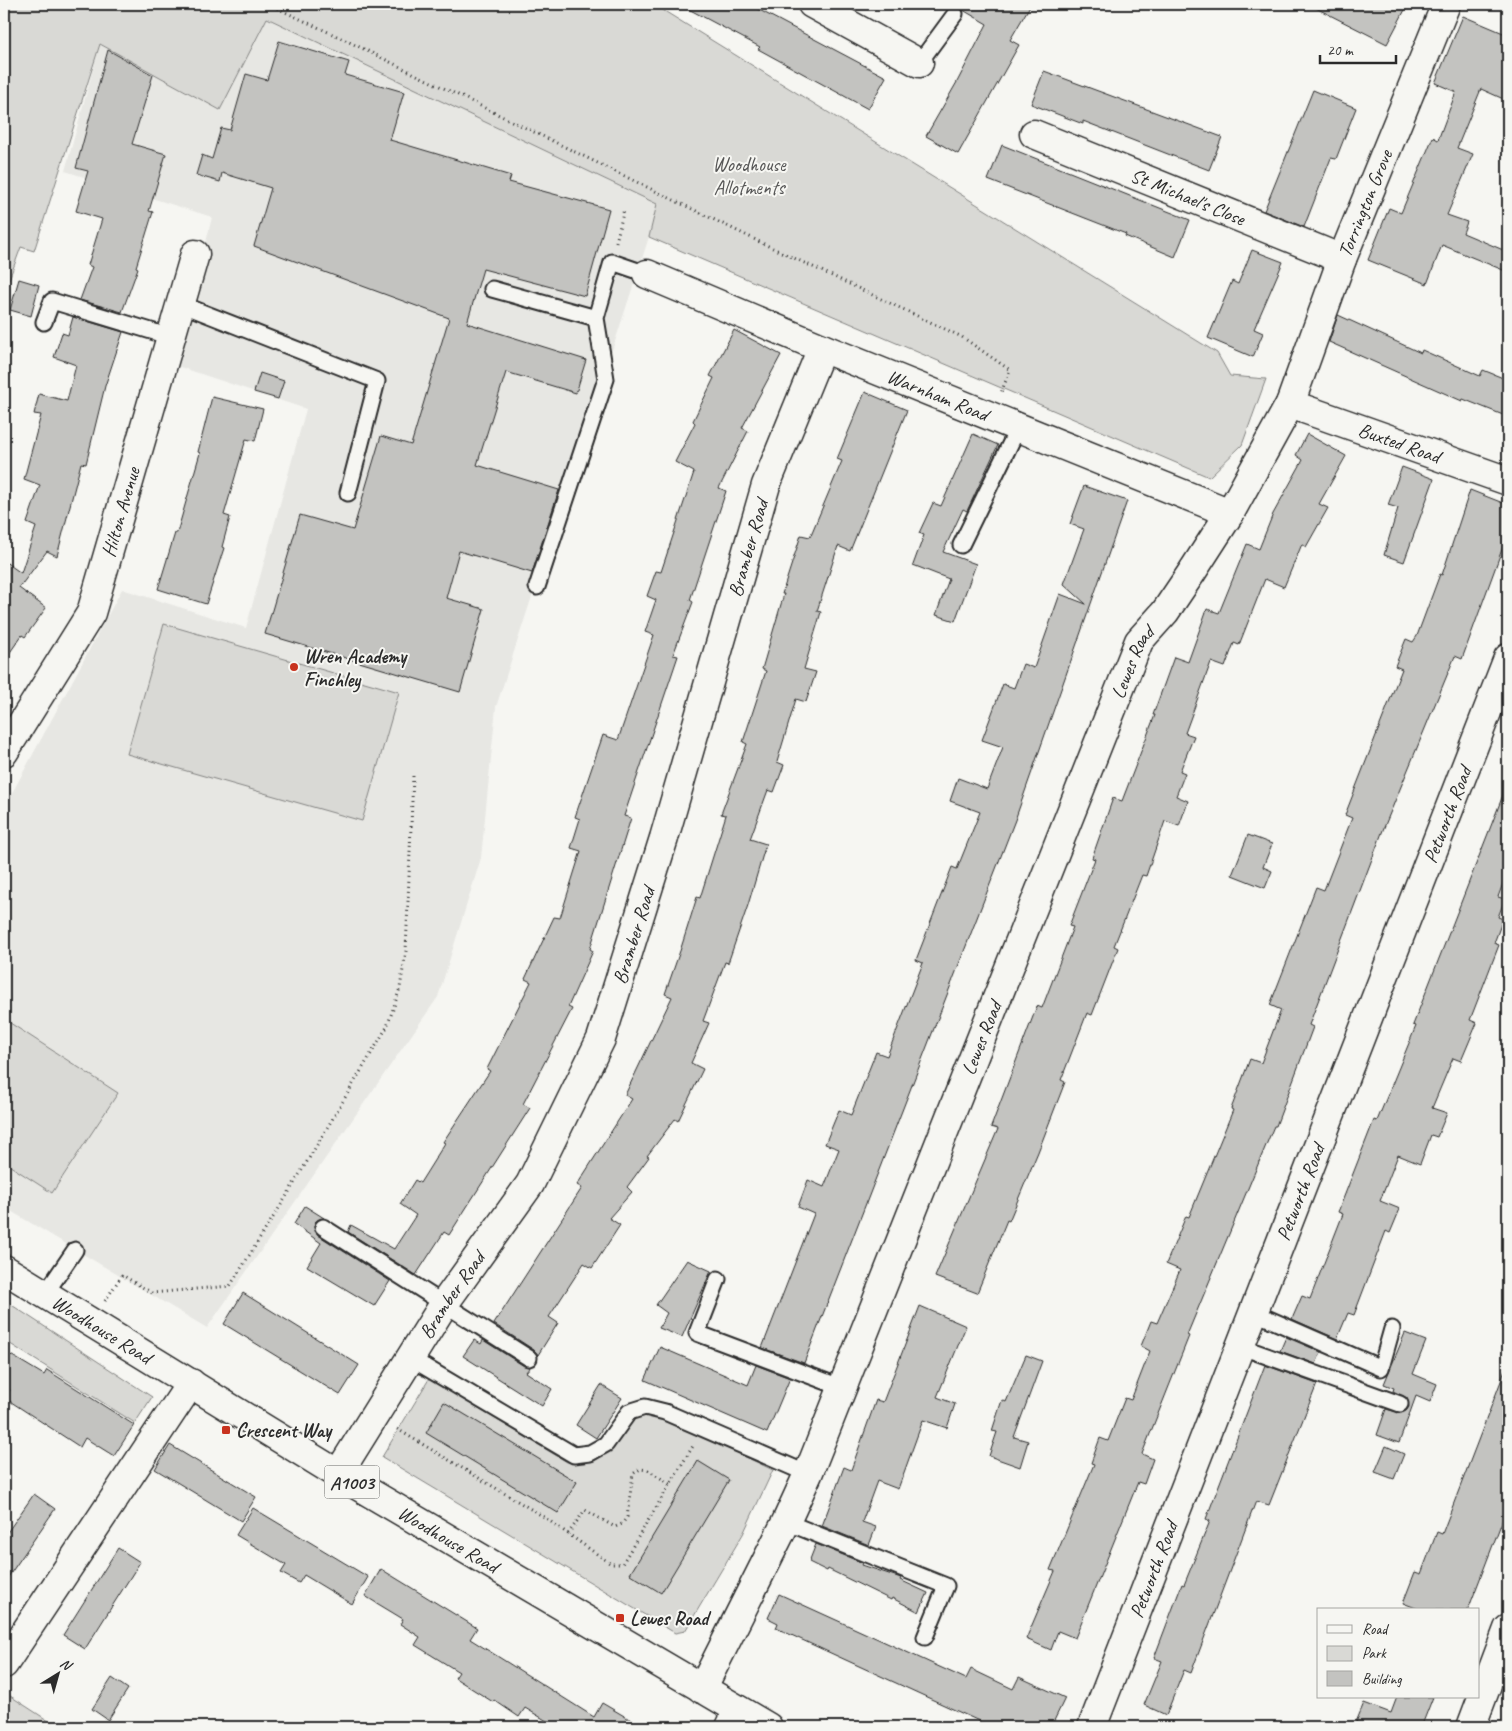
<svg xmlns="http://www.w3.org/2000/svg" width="1512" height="1731" viewBox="0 0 1512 1731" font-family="Caveat,sans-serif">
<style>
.built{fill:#e7e7e3}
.green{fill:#d9d9d5;stroke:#828280}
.building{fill:#c3c3c0;stroke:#2b2b2b}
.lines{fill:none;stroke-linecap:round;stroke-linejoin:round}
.lane-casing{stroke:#2b2b2b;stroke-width:19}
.street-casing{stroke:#2b2b2b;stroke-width:31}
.primary-casing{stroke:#2b2b2b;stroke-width:31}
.path{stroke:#2b2b2b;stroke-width:3;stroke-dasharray:1 4;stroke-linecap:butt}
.lane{stroke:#f6f6f2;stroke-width:15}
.street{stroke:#f6f6f2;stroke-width:28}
.primary{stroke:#f6f6f2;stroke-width:28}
.poi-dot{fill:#c8321e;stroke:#f6f6f2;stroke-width:2}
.labels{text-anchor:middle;stroke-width:4;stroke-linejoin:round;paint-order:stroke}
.shield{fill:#f6f6f2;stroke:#686867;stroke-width:1}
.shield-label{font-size:19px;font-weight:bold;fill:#2b2b2b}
.park-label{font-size:20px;fill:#565656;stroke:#f6f6f2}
.street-label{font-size:20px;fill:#2b2b2b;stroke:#f6f6f2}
.poi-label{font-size:20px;font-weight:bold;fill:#2b2b2b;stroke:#f6f6f2;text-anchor:start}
</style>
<rect width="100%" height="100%" fill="#f6f6f2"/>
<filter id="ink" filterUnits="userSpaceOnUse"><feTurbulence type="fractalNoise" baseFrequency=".02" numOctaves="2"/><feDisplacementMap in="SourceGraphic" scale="10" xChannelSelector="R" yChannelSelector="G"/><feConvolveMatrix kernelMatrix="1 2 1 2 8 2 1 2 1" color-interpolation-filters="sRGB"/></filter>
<g filter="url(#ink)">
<!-- built -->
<path class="built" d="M266 18 658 204 649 237 496 707 481 858 438 997 207 1328 4 1207V808L122 589 246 628 306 409 177 366 212 217 65 171 100 44 220 110Z"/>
<!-- green -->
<path class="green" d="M4 4H653L1217 353 1230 376 1266 379 1242 445 1209 477 649 237 657 204 267 18 220 110 100 44 34 251 21 247 4 293Z
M164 624 399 692 362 821 127 754Z
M4 1019 118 1093 52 1193 4 1162Z
M4 1300 152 1397 135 1423 4 1340Z
M429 1379 567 1462 594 1461 610 1451 630 1421 641 1416 656 1414 773 1470 743 1534 685 1631 675 1633 382 1457Z
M4 1692 58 1727H4Z"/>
<!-- building -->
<path class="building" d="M679 4H748L886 77 868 109 758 49 760 47Z
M953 4H1031L1010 40 1019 45 958 154 926 136 957 82 987 24 963 10 960 6Z
M1308 4H1408L1387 44Z
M1463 16 1508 35V101L1481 89 1457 148 1473 154 1447 215 1467 222 1463 233 1508 252V272L1442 245 1427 284 1368 260 1389 208 1401 213 1433 137 1438 140 1456 92 1435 83Z
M279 41 349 62 345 75 404 92 390 140 511 176 509 182 609 209 585 296 483 269 467 323 586 360 576 393 506 372 477 465 559 490 532 573 459 551 446 598 484 609 460 692 265 634 300 515 353 530 381 436 411 445 449 318 254 246 271 188 222 173 220 182 196 175 202 155 212 159 221 128 230 130 246 74 267 80Z
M108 50 153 75 132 144 166 154 149 211 153 212 136 267 138 268 122 312 80 300 92 267 88 265 102 219 76 211 88 171 76 168Z
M1044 71 1222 137 1209 170 1083 121V124L1031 104Z
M1313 90 1356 108 1336 159 1331 158 1304 227 1264 211Z
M1002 145 1190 220 1175 257 1125 236 1126 234 988 180Z
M1252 250 1283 262 1254 329 1263 333 1253 357 1208 338 1232 281 1238 284Z
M19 279 39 285 31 316 10 310Z
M1338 315 1421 353 1422 350 1480 376 1483 370 1508 380V417L1463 399 1462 401 1329 342Z
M73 317 123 332 105 386 86 464 81 463 57 556 47 551 19 588 46 608 25 637 22 635 4 661V561L21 573 36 527 27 523 40 485 24 479 41 415 34 414 39 394 67 401 76 365 54 357 62 333 68 335Z
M734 330 781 355 742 428 748 431 719 488 726 491 690 600 693 602 673 655 678 656 624 816 631 818 590 949 593 951 568 1007 572 1009 523 1104 530 1108 449 1235 444 1232 416 1275 348 1232 351 1225 394 1249 416 1215 400 1204 415 1180 420 1183 445 1143 443 1142 490 1071 487 1069 531 982 525 979 554 917 560 918 581 851 571 848 580 819 575 817 603 735 618 740 654 635 645 632 656 600 647 596 656 571 661 572 694 472 675 462 695 423 693 421 714 378 710 376Z
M260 373 284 381 278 399 254 392Z
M865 392 907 410 850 551 838 546 817 611 821 612 804 669 816 672 806 702 796 699 777 762 784 765 774 792 768 790 750 839 766 844 748 905 728 963 725 962 703 1021 709 1023 691 1063 703 1069 678 1121 675 1119 647 1156 649 1157 627 1187 632 1192 609 1218 620 1225 592 1268 584 1263 549 1317 558 1323 538 1355 534 1350 494 1324 582 1188 577 1185 632 1099 625 1095 672 997 665 994 681 948 697 897 700 898 726 815 721 814 747 744 743 742 766 671 762 669 784 594H782L801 535 810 537 842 461 837 459Z
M212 397 263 409 255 441 246 439 224 515 230 517 222 547 224 548 206 604 158 589 175 533H177L200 453 198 452Z
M973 434 998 445 967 511 963 509 943 552 976 564 955 621 936 615 949 579 913 565 924 535 919 533 933 503 941 506Z
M1307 434 1346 456 1319 504 1328 508 1306 547 1302 544 1284 587 1265 579 1239 645 1234 643 1225 667 1211 662 1185 733 1194 736 1180 771 1185 773 1176 796 1188 801 1179 826 1165 821 1146 876 1142 875 1114 946 1118 948 1092 1015 1087 1013 1061 1080 1065 1082 1038 1152 1009 1221 1007 1220 977 1293 935 1277 998 1129 991 1127 1037 1006 1042 1008 1073 927 1069 926 1095 859 1092 858 1113 798 1122 801 1155 715H1153L1174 657 1188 662 1207 609 1219 613 1247 544 1259 549 1273 514 1303 460 1296 455Z
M1402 467 1434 479 1404 562 1384 555 1398 508 1388 505Z
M1084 486 1127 501 1015 820 804 1363 762 1348 814 1214 798 1207 808 1180 824 1187 839 1149 825 1144 839 1110 851 1115 876 1052 887 1056 923 963 916 960 952 867 957 869 980 812 950 801 958 778 987 789 1003 747 982 740 1003 684 1014 688 1023 664 1034 668 1060 594 1086 604 1064 584 1084 529 1070 524Z
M1470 490 1508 505V533L1462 659 1455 656 1383 830 1309 1025 1313 1027 1276 1126H1274L1187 1335 1189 1336 1142 1454 1153 1459 1144 1484 1138 1482 1075 1638 1058 1631 1051 1650 1026 1639 1055 1571 1050 1570 1094 1464 1091 1463 1100 1438 1108 1441 1125 1398 1131 1400 1150 1351 1141 1346 1151 1321 1157 1323 1180 1270 1166 1264 1186 1216 1189 1217 1233 1110 1231 1109 1250 1059 1261 1063 1281 1010 1270 1005 1316 887 1324 890 1352 818 1345 815 1402 669 1395 666 1406 639 1413 642 1417 636 1440 574 1442 575Z
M1507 785H1508V870L1498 897 1505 899 1498 917 1503 919 1494 943 1499 945 1470 1020 1477 1023 1461 1061 1453 1058 1432 1108 1447 1113 1437 1137 1431 1135 1420 1164 1398 1155 1380 1201 1400 1209 1390 1233 1386 1231 1354 1315 1348 1313 1337 1339 1292 1319 1302 1296 1310 1299 1343 1214 1338 1212 1374 1120 1377 1121 1416 1026 1413 1025Z
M1248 835 1272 844 1263 867 1272 871 1265 888 1232 875Z
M305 1206 324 1218 319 1219 315 1222 314 1227 318 1235 390 1281 374 1306 307 1266 321 1243 294 1224Z
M687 1260 711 1271 682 1337 659 1328 667 1313 656 1305Z
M243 1293 359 1365 340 1395 224 1324Z
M920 1306 966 1326 937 1397 955 1404 947 1428 923 1420 898 1489 877 1481 862 1522 876 1527 869 1545 822 1526 844 1467 851 1470 876 1400 883 1402Z
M1405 1333 1426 1341 1413 1374 1437 1384 1430 1402 1416 1396 1399 1443 1377 1435 1386 1409 1401 1413 1406 1411 1409 1407 1407 1398 1393 1391 1394 1388 1384 1384Z
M1286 1337 1321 1352 1316 1364 1280 1351Z
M474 1340 481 1344 483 1340 524 1366 530 1367 526 1372 552 1389 542 1406 463 1356Z
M660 1347 748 1385 756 1365 790 1378 767 1433 645 1380Z
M4 1351 44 1375 47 1370 134 1425 114 1456 85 1438 80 1447 5 1398 10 1390 4 1386Z
M1026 1355 1042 1361 1014 1437 1028 1441 1020 1467 989 1456 997 1432 992 1431 1002 1400 1006 1402Z
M1265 1365 1317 1384 1269 1505 1256 1501 1191 1673 1184 1670 1166 1715 1144 1705 1162 1661 1154 1658 1182 1584 1184 1585 1210 1521 1206 1519Z
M1506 1368H1508V1506L1468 1610H1421L1403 1603 1415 1572 1421 1574 1437 1532 1442 1534Z
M601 1385 622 1398 596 1438 576 1425Z
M444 1402 577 1482 558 1513 426 1433Z
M170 1445 256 1497 241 1521 155 1469Z
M1386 1446 1404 1454 1394 1479 1375 1472Z
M698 1461 729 1480 661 1593 630 1574Z
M34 1494 55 1509 4 1583V1537Z
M253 1508 368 1577 352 1604 304 1575 299 1583 281 1573 286 1565 236 1535Z
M816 1544 863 1563 862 1565 901 1578 900 1580 928 1593 919 1612 892 1598 891 1600 828 1569 827 1571 809 1562Z
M118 1548 140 1562 85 1649 63 1635Z
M381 1569 477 1628 470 1639 594 1717 602 1703 643 1727H557L525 1708 519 1717 494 1700 493 1702 455 1678 459 1672 415 1645 420 1637 400 1624 403 1619 365 1596Z
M779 1594 966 1679 971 1669 1013 1689 1019 1677 1065 1698 1051 1727H992L776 1628 778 1623 768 1618Z
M112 1678 128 1689 108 1720 92 1709Z
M1397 1697H1433L1422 1725 1423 1727H1354L1364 1703 1391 1713Z"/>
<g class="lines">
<!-- lane casing -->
<g class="lane-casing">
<path id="lane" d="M919 63 955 14
M492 289 596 318 612 262 647 274
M181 304 377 381 348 493
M44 322 52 301 171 337
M961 545 1018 428
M537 587 606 379 596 318
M323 1227 529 1358
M718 1279 697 1333 843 1388
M45 1294 75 1250
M1253 1312 1381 1368 1392 1329
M1239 1346 1400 1404
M410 1358 574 1455 590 1453 606 1444 629 1412 645 1407 665 1412 808 1474
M786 1522 946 1586 925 1637"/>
</g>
<!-- street casing -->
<g class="street-casing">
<g id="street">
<path d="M812 4 919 63"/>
<path id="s1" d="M1034 134 1342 259"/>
<path id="s2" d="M647 274 822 348 1230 513"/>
<path id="s3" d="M1290 404 1508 481"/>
<path id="s4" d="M4 752 91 613 195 254"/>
<path id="s5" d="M338 1474 444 1304 530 1184 601 1039 664 838 766 485 822 348"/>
<path d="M4 1664 191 1383"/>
<path id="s6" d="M702 1689 786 1522 808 1474 1139 641 1165 612 1192 572 1230 513 1290 404 1342 259 1446 4"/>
<path d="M730 1727 738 1710"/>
<path id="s7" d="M1092 1727 1508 658"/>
<path d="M1471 1727 1508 1629"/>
</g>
</g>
<!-- primary casing -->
<g class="primary-casing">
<g id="primary">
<path id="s8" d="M4 1269 338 1474 768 1727"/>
</g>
</g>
<!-- path -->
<path class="path" d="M268 4 341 38 762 243 962 337 1010 370 1001 393
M616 242 624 209
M105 1301 122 1275 152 1293 230 1286 286 1197 387 1027 400 988 406 951 413 776
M397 1429 544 1517 611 1564H622L693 1446
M568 1534 585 1510 615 1527 622 1524 627 1517 633 1474 640 1469 648 1470 670 1484"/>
<!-- lane -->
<use href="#lane" class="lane"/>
<!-- street -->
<use href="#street" class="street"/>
<!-- primary -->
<use href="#primary" class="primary"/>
</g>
</g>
<!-- markers -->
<g class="poi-dot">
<circle cx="294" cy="667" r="5"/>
<rect x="221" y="1425" width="10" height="10" rx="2.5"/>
<rect x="615" y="1613" width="10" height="10" rx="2.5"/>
</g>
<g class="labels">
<!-- shield labels -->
<rect class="shield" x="324.5" y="1465.5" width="55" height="33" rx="4"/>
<g class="shield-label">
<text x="352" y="1489">A1003</text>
</g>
<!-- park labels -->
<g class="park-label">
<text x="749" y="171">Woodhouse<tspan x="749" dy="23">Allotments</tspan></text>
</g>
<!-- street labels -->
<g class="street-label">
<text dy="7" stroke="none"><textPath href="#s1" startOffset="166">St Michael's Close</textPath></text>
<text dy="7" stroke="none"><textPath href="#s6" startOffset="1632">Torrington Grove</textPath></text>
<text dy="7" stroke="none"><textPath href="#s2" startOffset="315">Warnham Road</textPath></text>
<text dy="7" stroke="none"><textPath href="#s3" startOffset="116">Buxted Road</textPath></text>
<text dy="7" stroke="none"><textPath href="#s4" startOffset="269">Hilton Avenue</textPath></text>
<text dy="7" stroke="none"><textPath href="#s5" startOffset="1022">Bramber Road</textPath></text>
<text dy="7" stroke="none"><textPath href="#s6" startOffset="1114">Lewes Road</textPath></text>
<text dy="7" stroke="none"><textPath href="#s7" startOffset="979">Petworth Road</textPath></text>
<text dy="7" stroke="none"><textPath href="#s5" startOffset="618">Bramber Road</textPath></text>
<text dy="7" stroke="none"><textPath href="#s6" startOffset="709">Lewes Road</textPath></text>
<text dy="7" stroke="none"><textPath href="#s7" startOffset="574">Petworth Road</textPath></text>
<text dy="7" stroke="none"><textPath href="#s5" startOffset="212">Bramber Road</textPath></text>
<text dy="7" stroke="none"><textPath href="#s8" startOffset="115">Woodhouse Road</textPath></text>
<text dy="7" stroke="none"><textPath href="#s8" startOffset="520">Woodhouse Road</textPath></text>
<text dy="7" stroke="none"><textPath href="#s7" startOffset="169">Petworth Road</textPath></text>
</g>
<!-- poi labels -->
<g class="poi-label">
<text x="304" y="663">Wren Academy<tspan x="304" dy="23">Finchley</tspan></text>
<text x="236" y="1437">Crescent Way</text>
<text x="630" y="1625">Lewes Road</text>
</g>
</g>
<!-- margin -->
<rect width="1512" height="1731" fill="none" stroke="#f6f6f2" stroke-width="20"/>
<rect x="10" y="10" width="1492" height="1711" fill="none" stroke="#2b2b2b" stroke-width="2" filter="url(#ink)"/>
<!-- legend -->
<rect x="1317" y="1608" width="162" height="90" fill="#f6f6f2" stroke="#a5a5a2"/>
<rect x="1327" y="1625" width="25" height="8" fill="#f6f6f2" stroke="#a5a5a2"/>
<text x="1362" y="1634" font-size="15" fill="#2b2b2b">Road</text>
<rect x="1327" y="1646" width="25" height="15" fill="#d9d9d5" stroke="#a5a5a2"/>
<text x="1362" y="1658" font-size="15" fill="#2b2b2b">Park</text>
<rect x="1327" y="1671" width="25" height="15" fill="#c3c3c0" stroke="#a5a5a2"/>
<text x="1362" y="1684" font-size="15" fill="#2b2b2b">Building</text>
<!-- north arrow -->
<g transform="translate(58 1674) rotate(37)" stroke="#f6f6f2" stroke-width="4" paint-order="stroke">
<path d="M0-4L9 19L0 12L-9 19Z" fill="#2b2b2b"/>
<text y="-8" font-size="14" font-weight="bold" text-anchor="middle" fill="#2b2b2b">N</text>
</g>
<!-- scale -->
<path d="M1320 55v8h76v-8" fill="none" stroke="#2b2b2b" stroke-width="2.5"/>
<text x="1327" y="55" font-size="15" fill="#2b2b2b" stroke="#f6f6f2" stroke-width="4" paint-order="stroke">20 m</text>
</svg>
